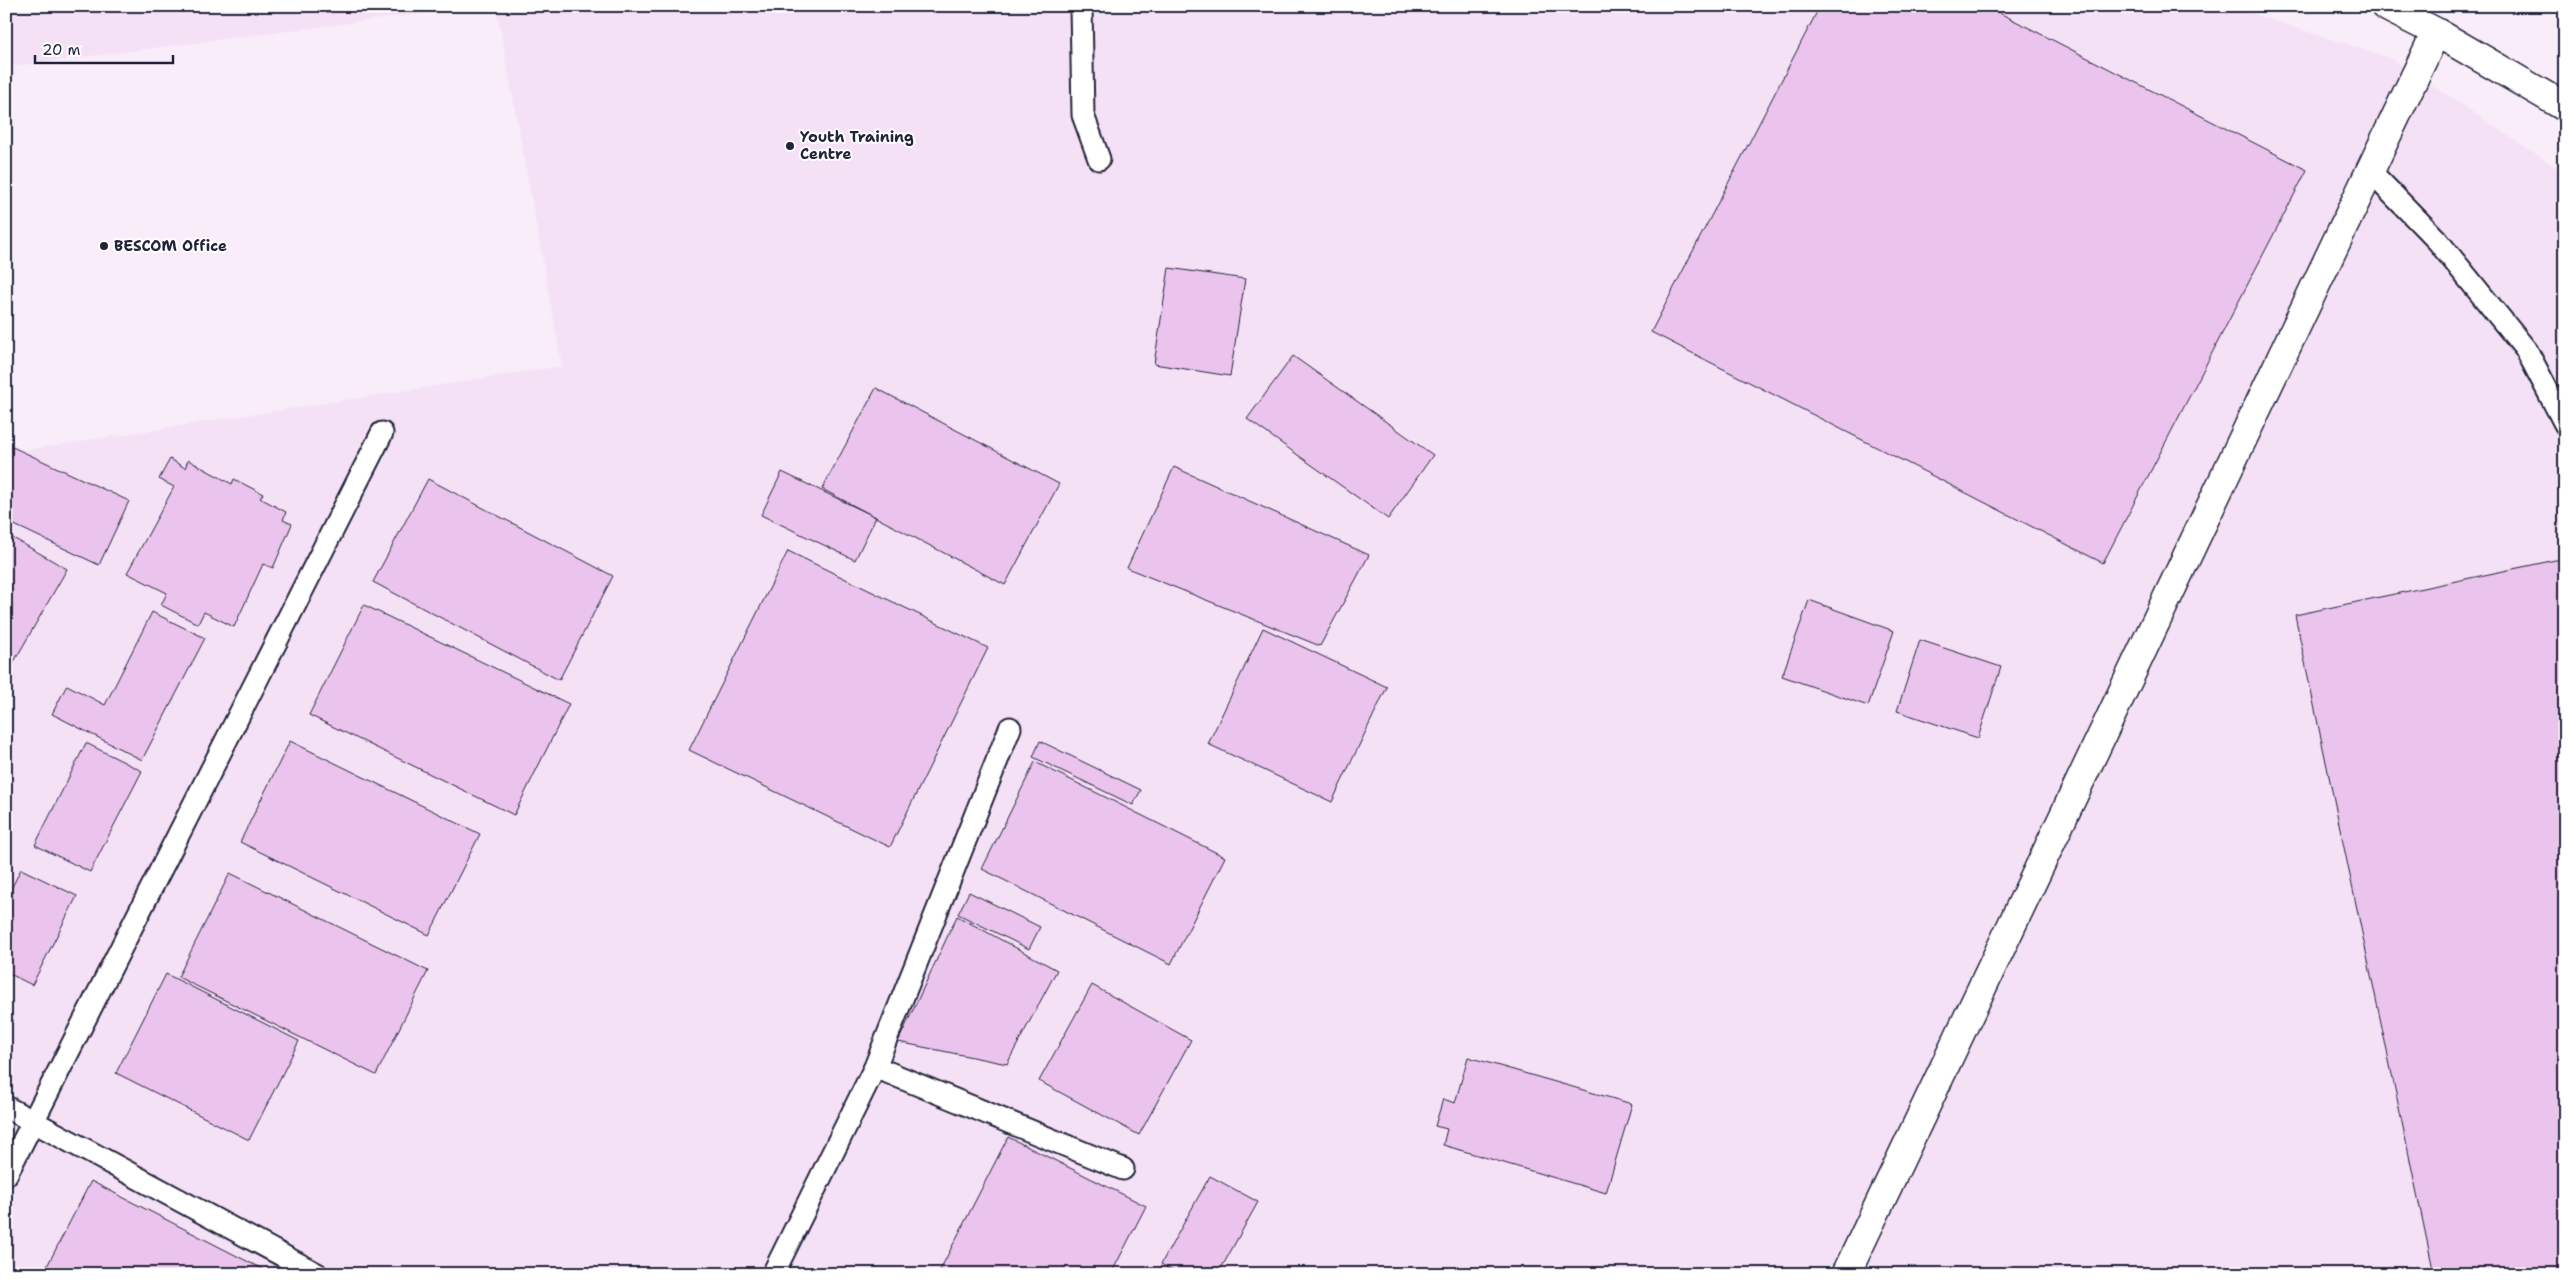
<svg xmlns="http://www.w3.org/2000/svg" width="2571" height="1280" viewBox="0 0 2571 1280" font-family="'Shantell Sans',sans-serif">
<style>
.built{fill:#f5e1f6}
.building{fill:#ebc4ee;stroke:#22223b}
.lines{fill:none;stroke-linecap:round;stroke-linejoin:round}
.lane-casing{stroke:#22223b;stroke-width:25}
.secondary-casing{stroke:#22223b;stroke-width:31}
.lane{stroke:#fff;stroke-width:21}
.secondary{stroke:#fff;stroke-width:28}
.poi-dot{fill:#22223b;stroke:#fff;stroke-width:2}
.labels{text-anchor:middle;stroke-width:4;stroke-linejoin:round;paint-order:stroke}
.poi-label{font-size:15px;font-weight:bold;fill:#22223b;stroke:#fff;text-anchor:start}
</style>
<rect width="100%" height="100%" fill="#f9edfa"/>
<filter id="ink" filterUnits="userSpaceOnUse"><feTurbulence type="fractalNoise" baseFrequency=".02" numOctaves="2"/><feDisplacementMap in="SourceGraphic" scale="10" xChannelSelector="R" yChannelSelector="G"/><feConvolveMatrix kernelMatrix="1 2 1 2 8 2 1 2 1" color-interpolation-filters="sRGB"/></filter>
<g filter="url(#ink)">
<!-- built -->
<path class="built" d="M6 6H482L6 67Z
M496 6H2228L2393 59 2565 173V1274H6V453L562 366Z"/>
<!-- building -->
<path class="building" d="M1820 6H1986L2307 170 2103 563 1651 332Z
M1169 268 1245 279 1230 376 1154 364Z
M1293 356 1433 455 1388 519 1247 419Z
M876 388 1059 484 1005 585 822 489Z
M6 444 129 501 99 565 6 521Z
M170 459 185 468 188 460 232 484 234 479 263 494 260 498 286 512 283 520 292 524 273 568 263 564 234 627 204 612 198 624 161 605 167 593 127 573 174 487 159 479Z
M1174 467 1369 555 1320 646 1127 568Z
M782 472 876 517 855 560 761 515Z
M428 479 613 576 559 680 373 582Z
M6 534 67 569 11 667 6 664Z
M788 551 988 648 890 847 689 750Z
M2565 558V1274H2434L2295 615Z
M1809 600 1894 631 1868 706 1782 676Z
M364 605 569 704 514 815 309 715Z
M152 612 205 638 142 760 52 714 67 685 105 705Z
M1263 628 1387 687 1332 802 1208 744Z
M1920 640 2001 667 1978 738 1897 711Z
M290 741 480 834 429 935 240 842Z
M1040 741 1141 790 1133 805 1033 757Z
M86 743 142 771 90 872 35 845Z
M1035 762 1225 857 1171 964 982 869Z
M21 869 77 896 32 985 6 972V899Z
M230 873 428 971 376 1075 178 977Z
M969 892 1040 927 1029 949 958 914Z
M957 916 1057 970 1007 1064 898 1042Z
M166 974 299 1041 249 1140 116 1073Z
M1092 985 1191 1040 1139 1135 1039 1081Z
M1468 1057 1632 1104 1606 1193 1443 1145 1447 1129 1435 1126 1443 1099 1455 1103Z
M1008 1137 1146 1206 1111 1274H938Z
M1210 1176 1258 1202 1218 1274H1179L1161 1264Z
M91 1181 272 1274H43Z"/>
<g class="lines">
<!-- lane casing -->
<g class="lane-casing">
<path id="lane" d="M1081 6 1083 115 1099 159
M2370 171 2437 240 2527 351 2565 424
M875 1067 1123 1169
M6 1107 317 1274
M6 1175 382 433
M773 1274 875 1067 1010 728"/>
</g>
<!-- secondary casing -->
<g class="secondary-casing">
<path id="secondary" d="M2385 6 2436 32 2565 107
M1846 1274 2436 32"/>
</g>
<!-- lane -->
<use href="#lane" class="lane"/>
<!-- secondary -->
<use href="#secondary" class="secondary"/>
</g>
</g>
<!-- markers -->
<g class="poi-dot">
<circle cx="790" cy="146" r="5"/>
<circle cx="104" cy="246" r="5"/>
</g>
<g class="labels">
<!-- poi labels -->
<g class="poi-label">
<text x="800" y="142">Youth Training<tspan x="800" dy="17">Centre</tspan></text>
<text x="114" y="251">BESCOM Office</text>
</g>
</g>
<!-- margin -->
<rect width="2571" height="1280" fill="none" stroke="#fff" stroke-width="25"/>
<rect x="12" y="12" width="2546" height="1255" fill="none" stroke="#22223b" stroke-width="2" filter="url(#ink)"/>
<!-- scale -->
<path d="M35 55v8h138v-8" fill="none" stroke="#22223b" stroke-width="2.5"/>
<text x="42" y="55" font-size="15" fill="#22223b" stroke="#ffffff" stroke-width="4" paint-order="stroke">20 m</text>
</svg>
